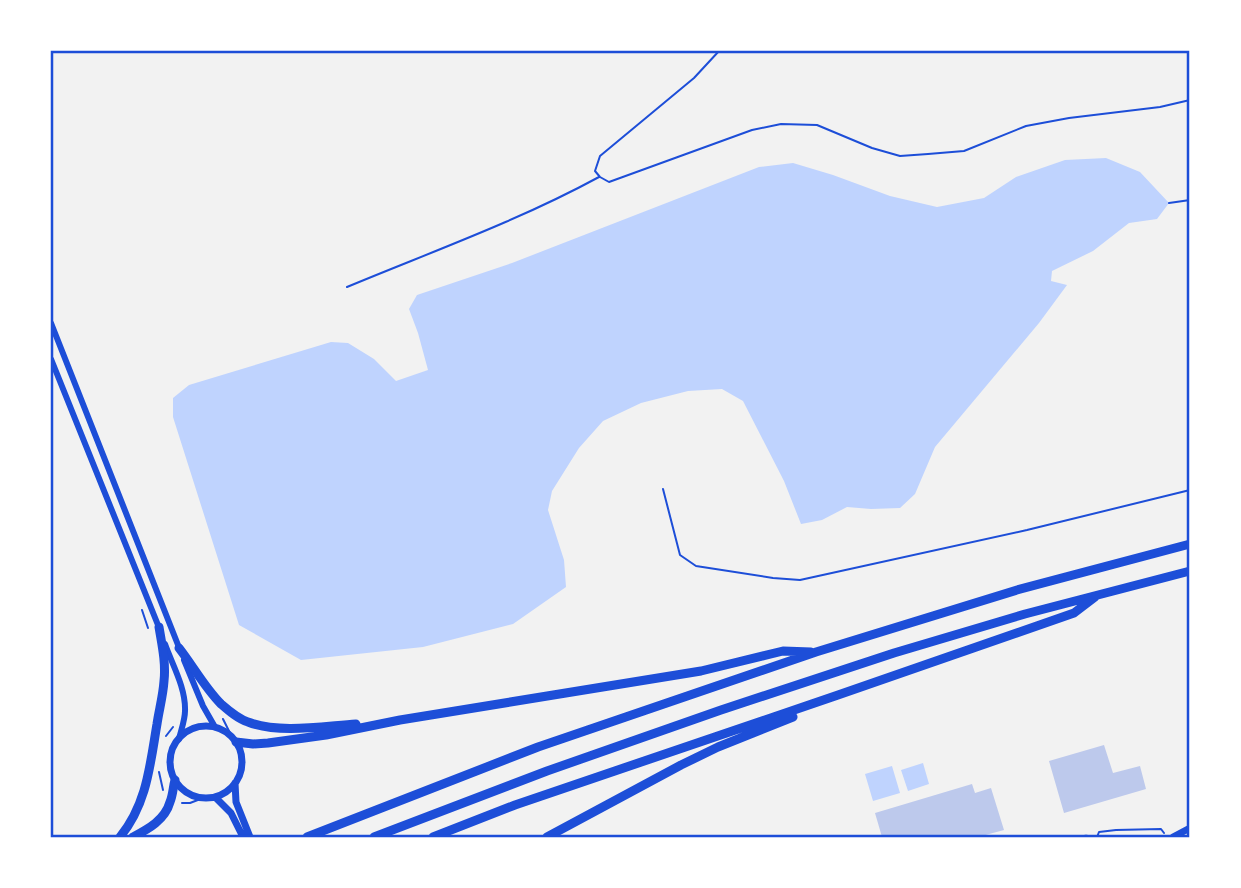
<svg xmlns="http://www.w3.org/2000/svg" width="1241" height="888" viewBox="0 0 1241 888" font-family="Rubik,sans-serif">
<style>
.water{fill:#bfd3fe}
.building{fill:#bdc9ec}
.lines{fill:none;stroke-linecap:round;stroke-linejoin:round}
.path{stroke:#1d4ed8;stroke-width:2}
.minor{stroke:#1d4ed8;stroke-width:4.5}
.tertiary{stroke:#1d4ed8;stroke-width:6}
.primary{stroke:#1d4ed8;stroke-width:7}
.motorway{stroke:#1d4ed8;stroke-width:9}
.neatline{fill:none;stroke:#1d4ed8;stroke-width:2.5}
</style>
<rect width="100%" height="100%" fill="#f2f2f2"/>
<!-- water -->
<path class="water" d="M1106 158 1140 172 1169 203 1157 219 1129 223 1093 251 1052 271 1051 281 1067 285 1039 323 935 447 915 494 900 508 871 509 847 507 822 520 801 524 784 481 743 401 722 389 688 391 641 403 603 421 579 448 552 491 548 510 564 560 566 587 513 624 423 647 301 660 239 625 173 417V398L189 385 331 342 348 343 374 359 396 381 428 370 418 333 409 309 417 295 512 263 759 167 793 163 833 175 890 196 937 207 984 198 1016 177 1065 160Z
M923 763 929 784 908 791 901 770Z
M892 766 900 793 873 801 865 774Z"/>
<!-- building -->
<path class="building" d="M1104 745 1113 773 1140 766 1146 789 1064 813 1049 761Z
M972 784 975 793 991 788 1004 830 978 837H882L875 813Z"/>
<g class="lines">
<!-- path -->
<path class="path" d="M719 51 694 78 600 156 595 171 600 177 609 182 752 130 781 124 817 125 872 148 900 156 928 154 964 151 1026 126 1069 118 1160 107 1190 100
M1169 203 1190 200
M347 287C431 252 518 221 599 177
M663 489 680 555 696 566 773 578 800 580 1027 530 1190 490
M142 610 148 628
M223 719 230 733
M166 736 173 727
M159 772 163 790
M182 803H190L203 798
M1097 837 1099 832 1116 830 1161 829 1164 833"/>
<!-- minor -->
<path class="minor" d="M1085 837H1087"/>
<!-- tertiary -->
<path class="tertiary" d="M51 323 180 650
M51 359 160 630
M165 644C172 664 186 688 185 711 185 720 181 730 179 739
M184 660 203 706 215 727"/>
<!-- primary -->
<path class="primary" d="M170 762a36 36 0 1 1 72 0a36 36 0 1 1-72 0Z
M235 783 236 802 250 837
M215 797 231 813 243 837
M1173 837 1190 828"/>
<!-- motorway -->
<path class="motorway" d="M179 648C193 666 205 688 221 704 229 711 238 719 248 722 279 734 324 726 356 724
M236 742 253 744 268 743 326 735 400 720 701 671 783 651 811 652
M120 837C147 804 150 765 157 724 159 710 163 696 164 681 166 663 162 645 159 627
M133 837C148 829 165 820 170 802 173 795 173 787 175 780
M307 837 538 747 816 652 1017 590 1190 544
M374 837 547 771 721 710 894 653 1025 614 1190 571
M433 837 515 805 838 695 1074 613 1095 597
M547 837 681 765 718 747 793 717"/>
</g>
<!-- border -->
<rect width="1241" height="888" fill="none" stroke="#ffffff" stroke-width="105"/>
<rect x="52" y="52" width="1136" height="784" class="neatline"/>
</svg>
